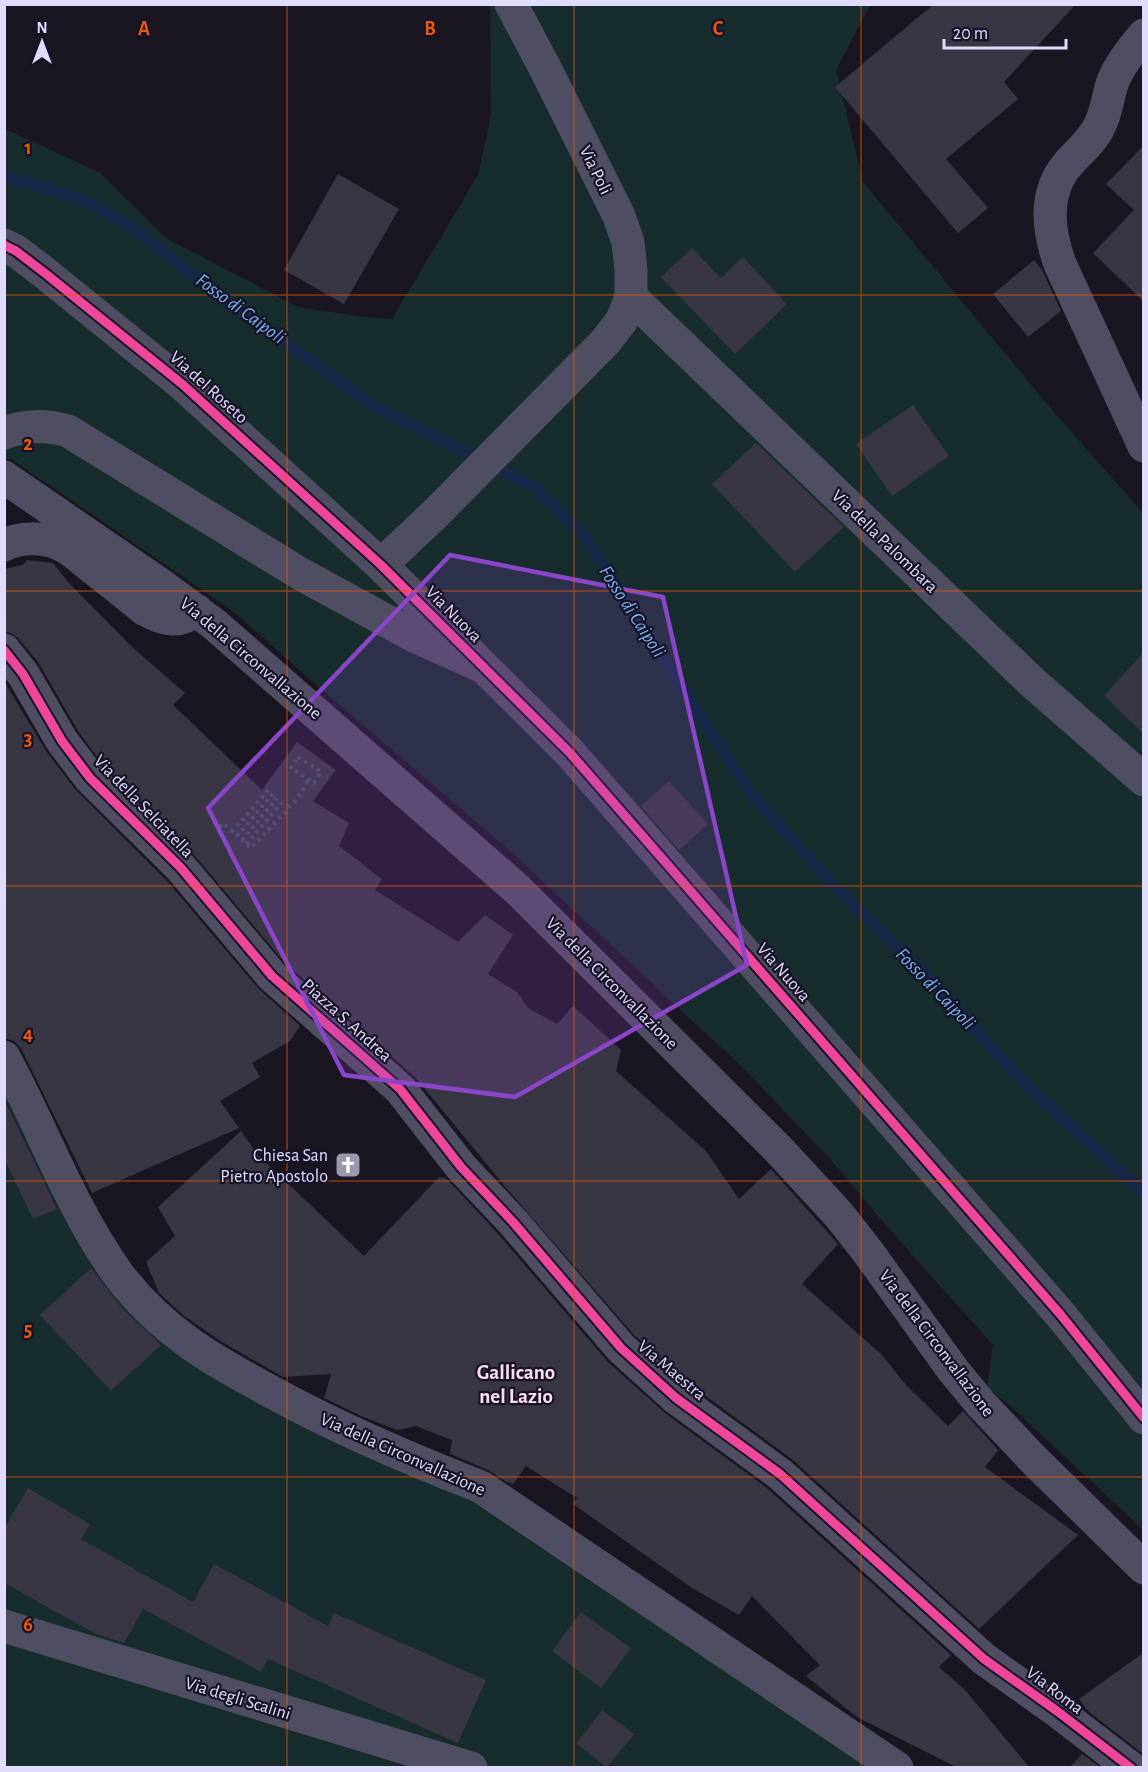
<svg xmlns="http://www.w3.org/2000/svg" width="1148" height="1772" viewBox="0 0 1148 1772" font-family="'Alegreya Sans',sans-serif">
<style>
.green{fill:#162c2d}
.lines{fill:none;stroke-linecap:round;stroke-linejoin:round}
.stream{stroke:#172747;stroke-width:12}
.building{fill:#383643}
.path{stroke:#495360;stroke-width:4;stroke-dasharray:3 4.5;stroke-linecap:butt}
.minor{stroke:#4f4d61;stroke-width:33}
.tertiary{stroke:#4f4d61;stroke-width:33}
.cycleway-casing{stroke:#171226;stroke-width:13}
.cycleway{stroke:#ed469a;stroke-width:9}
.marked{fill:#8a46c8;fill-opacity:0.2;stroke:#8a46c8;stroke-width:4.5;stroke-linejoin:round}
.grid{fill:none;stroke:#e8590c;stroke-width:1.5;stroke-opacity:0.55}
.labels{text-anchor:middle;stroke-width:4.5;stroke-linejoin:round;paint-order:stroke}
.street-label{font-size:18px;fill:#e0dcfb;stroke:#171226}
.poi-label{font-size:18px;fill:#e0dcfb;stroke:#171226;text-anchor:end}
.water-label{font-size:20px;font-style:italic;fill:#75b2ef;stroke:#171226}
.quarter-label{font-size:21px;font-weight:bold;fill:#fbddef;stroke:#171226}
.grid-label{font-size:20px;text-anchor:middle;font-weight:bold;fill:#e8590c;stroke:#171226;stroke-width:4.5;stroke-linejoin:round;paint-order:stroke}
</style>
<rect width="100%" height="100%" fill="#191622"/>
<!-- green -->
<path class="green" d="M490 5H870L836 70 863 182 1053 411 1143 513V1530L1017 1412 987 1387 993 1345 890 1230 832 1161 742 1067 510 851 313 682 233 611 11 459H5V129L99 172 166 238 298 307 366 317 392 319 478 175 491 115Z
M4 1058 136 1295 404 1457 897 1767H5Z"/>
<g class="lines">
<!-- stream -->
<path class="stream" d="M4 176 84 200 133 228 206 286 374 406 534 487 586 538 751 794 833 885 924 973 1025 1084 1144 1193"/>
</g>
<!-- building -->
<path class="building" d="M934 4H1076L1004 82 1018 99 946 159 988 208 958 233 835 87Z
M1143 146V301L1093 253 1134 210 1106 184Z
M338 174 399 209 344 304 284 270Z
M692 248 721 278 743 257 787 304 735 354 661 277Z
M1034 260 1042 270 1061 311 1028 337 993 294Z
M913 405 949 456 892 496 856 444Z
M756 443 844 527 795 572 712 484Z
M27 560 53 563 68 582 132 647 185 693 173 705 262 790 297 742 336 770 313 801 349 823 339 846 382 879 375 890 458 942 485 915 513 935 488 974 517 992 528 1008 557 1024 573 1006 621 1050 616 1071 706 1151 739 1199 771 1169 838 1244 802 1284 882 1355 906 1385 948 1426 963 1411 998 1450 985 1467 1078 1535 979 1629 793 1460 688 1383 634 1335 508 1190 415 1077 285 963 195 856 104 766 78 731 38 662 18 638 11 633 4 632V569L23 565Z
M1143 653V733L1104 696Z
M4 681 46 751 75 789 167 881 258 988 300 1026 290 1041 252 1063 260 1077 220 1101 239 1128 92 1193 21 1048 14 1041 4 1038Z
M669 781 708 824 679 850 641 806Z
M4 1099 57 1209 33 1219 4 1158Z
M241 1131 257 1154 364 1256 439 1177 446 1178 499 1235 608 1362 665 1413 768 1489 951 1655 939 1667 965 1690 1029 1767H956L857 1717 806 1676 820 1665 752 1596 739 1615 692 1588 573 1504 577 1498 526 1466 513 1484 505 1481 488 1470 450 1454 452 1440 416 1426 397 1430 361 1416 324 1398 331 1374 283 1377 222 1342 183 1315 159 1293 146 1262 175 1236 158 1207Z
M91 1268 122 1308 161 1345 111 1391 40 1315Z
M28 1488 90 1524 81 1539 193 1602 214 1564 328 1626 334 1613 486 1680 458 1743 268 1659 261 1672 143 1609 124 1643 96 1634 4 1583V1529Z
M581 1612 631 1648 601 1688 552 1651Z
M1143 1653V1754L1088 1711 1079 1699Z
M602 1710 634 1734 607 1767 576 1744Z
M1082 1754 1100 1767H1070Z"/>
<g class="lines">
<!-- path -->
<path class="path" d="M298 757 321 772 314 783 291 768Z
M220 827 223 823 251 848 298 798 308 780
M232 832 268 790
M237 836 273 794
M242 840 277 798
M246 844 282 803"/>
<!-- minor -->
<path class="minor" d="M1144 35C1132 49 1120 64 1113 81 1108 95 1107 111 1100 125 1093 140 1079 152 1068 164 1043 193 1048 231 1060 264L1144 446
M631 297 1032 682 1144 780
M4 433C25 425 48 425 68 431L299 573 416 637 481 666
M4 477 160 584 214 624 518 890 780 1151 839 1215 868 1252 953 1370 981 1404 1034 1460 1144 1568
M4 545C20 537 43 537 59 544 71 549 80 558 89 565 108 580 126 594 144 609 162 619 179 625 196 610
M4 650 23 674 62 741 90 778 181 868 272 976 400 1089 461 1167 513 1222 621 1348 676 1398 780 1474 984 1659 1057 1711 1131 1768
M4 1057C43 1129 70 1207 118 1274 162 1333 216 1362 279 1396 344 1431 412 1460 481 1487L897 1768
M4 1626 471 1768"/>
<!-- tertiary -->
<path class="tertiary" d="M4 245 16 251 46 274 182 384 381 565 570 753 1060 1314 1144 1418
M381 565 436 513 606 341 622 320 631 297V270L628 242 619 216 544 66 511 4"/>
<!-- cycleway casing -->
<g class="cycleway-casing">
<path id="cycleway" d="M4 245 16 251 46 274 182 384 381 565 570 753 1060 1314 1144 1418
M4 650 23 674 62 741 90 778 181 868 272 976 400 1089 461 1167 513 1222 621 1348 676 1398 780 1474 984 1659 1057 1711 1131 1768"/>
</g>
<!-- cycleway -->
<use href="#cycleway" class="cycleway"/>
</g>
<!-- marked area -->
<path class="marked" d="M450 555 663 597 747 965 515 1097 344 1075 208 808Z"/>
<!-- grid -->
<path class="grid" d="M287 4V1768M574 4V1768M861 4V1768M4 295H1144M4 591H1144M4 886H1144M4 1181H1144M4 1477H1144"/>
<!-- icons -->
<defs>
<g id="church-square" transform="scale(1.35)"><rect x="-9" y="-9" width="18" height="18" rx="4" fill="#9a97af" stroke="#171226"/><path d="M-1.2-6h2.4v3.5h3.3v2.4h-3.3V6h-2.4V-.1h-3.3v-2.4h3.3Z" fill="#fff"/></g>
</defs>
<g fill-rule="evenodd">
<use href="#church-square" x="348" y="1165"/>
</g>
<g class="labels">
<!-- street labels -->
<g class="street-label">
<text transform="translate(596 170) rotate(64)" y="6">Via Poli</text>
<text transform="translate(209 387) rotate(42)" y="6">Via del Roseto</text>
<text transform="translate(885 541) rotate(44)" y="6">Via della Palombara</text>
<text transform="translate(454 614) rotate(45)" y="6">Via Nuova</text>
<text transform="translate(251 658) rotate(40)" y="6">Via della Circonvallazione</text>
<text transform="translate(144 806) rotate(46)" y="6">Via della Selciatella</text>
<text transform="translate(784 972) rotate(49)" y="6">Via Nuova</text>
<text transform="translate(612 983) rotate(45)" y="6">Via della Circonvallazione</text>
<text transform="translate(347 1020) rotate(42)" y="6">Piazza S. Andrea</text>
<text transform="translate(937 1343) rotate(53)" y="6">Via della Circonvallazione</text>
<text transform="translate(672 1370) rotate(40)" y="6">Via Maestra</text>
<text transform="translate(403 1454) rotate(24)" y="6">Via della Circonvallazione</text>
<text transform="translate(1055 1690) rotate(37)" y="6">Via Roma</text>
<text transform="translate(238 1698) rotate(17)" y="6">Via degli Scalini</text>
</g>
<!-- poi labels -->
<g class="poi-label">
<text x="328" y="1161">Chiesa San<tspan x="328" dy="21">Pietro Apostolo</tspan></text>
</g>
<!-- water labels -->
<g class="water-label">
<text transform="translate(241 308) rotate(36)" y="7">Fosso di Caipoli</text>
<text transform="translate(633 611) rotate(57)" y="7">Fosso di Caipoli</text>
<text transform="translate(936 988) rotate(46)" y="7">Fosso di Caipoli</text>
</g>
<!-- quarter labels -->
<g class="quarter-label">
<text x="516" y="1379">Gallicano<tspan x="516" dy="24">nel Lazio</tspan></text>
</g>
</g>
<g class="grid-label">
<text x="144" y="35">A</text>
<text x="430" y="35">B</text>
<text x="718" y="35">C</text>
<text x="28" y="154">1</text>
<text x="28" y="450">2</text>
<text x="28" y="745">3</text>
<text x="28" y="1040">4</text>
<text x="28" y="1336">5</text>
<text x="28" y="1631">6</text>
</g>
<!-- border -->
<rect width="1148" height="1772" fill="none" stroke="#e0dcfb" stroke-width="12"/>
<!-- north arrow -->
<g transform="translate(42 42)" stroke="#171226" stroke-width="4.5" paint-order="stroke">
<path d="M0-4.5L10 22L0 15L-10 22Z" fill="#e0dcfb"/>
<text y="-9" font-size="16" font-weight="bold" text-anchor="middle" fill="#e0dcfb">N</text>
</g>
<!-- scale -->
<path d="M944 39v9h122v-9" fill="none" stroke="#e0dcfb" stroke-width="3"/>
<text x="953" y="39" font-size="18" fill="#e0dcfb" stroke="#171226" stroke-width="4.5" paint-order="stroke">20 m</text>
</svg>
